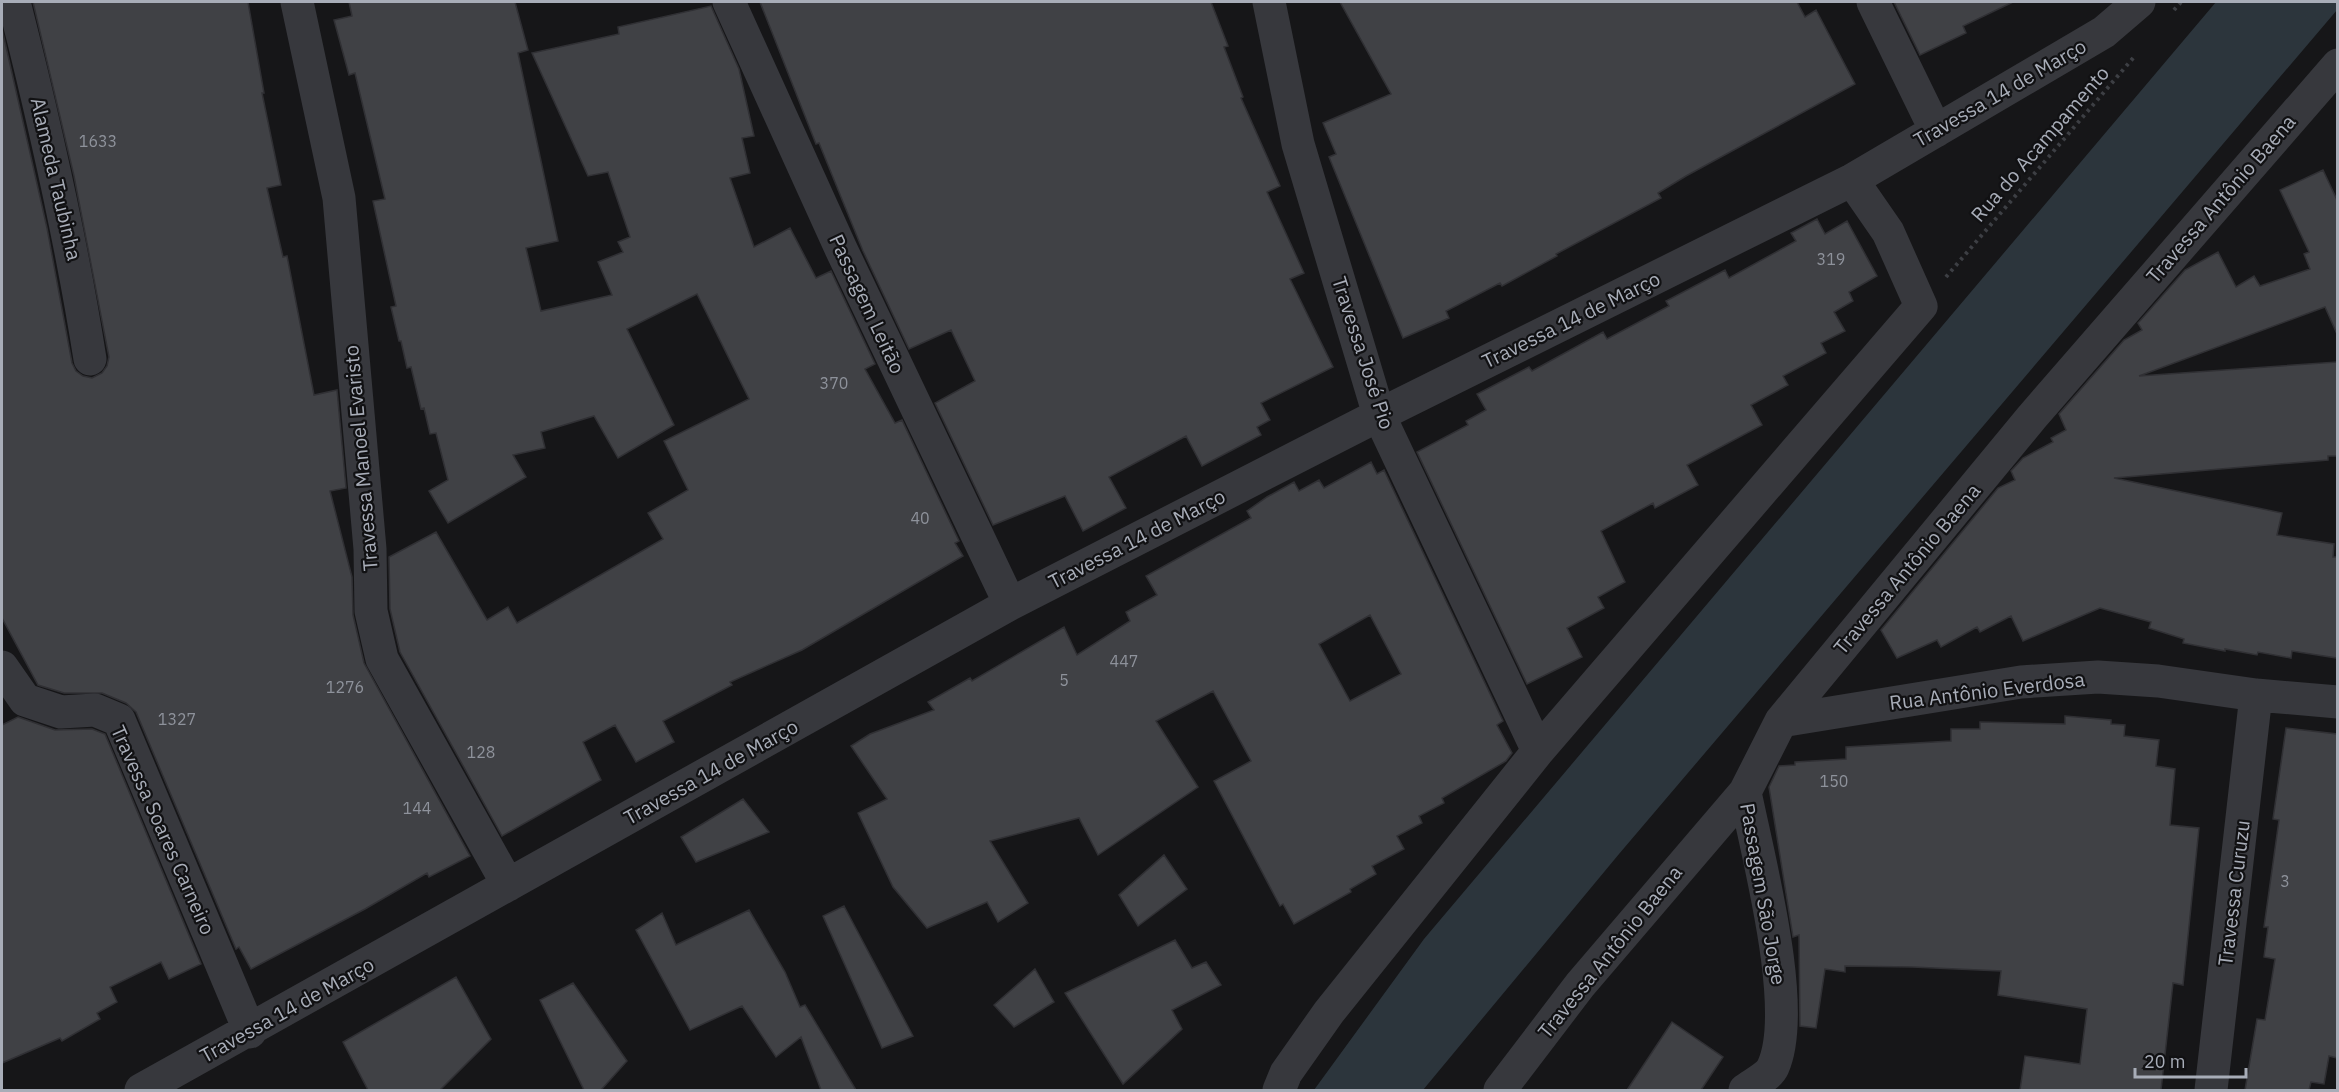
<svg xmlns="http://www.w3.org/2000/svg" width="2339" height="1092" viewBox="0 0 2339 1092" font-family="'IBM Plex Sans',sans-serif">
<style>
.water{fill:#2c353c}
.building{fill:#404145;stroke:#303034;stroke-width:1.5;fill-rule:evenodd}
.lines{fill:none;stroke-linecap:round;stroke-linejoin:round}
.path{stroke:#3d3f44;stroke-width:4;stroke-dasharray:3 4.5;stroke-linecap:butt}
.minor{stroke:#37383d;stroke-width:33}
.labels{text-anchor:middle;stroke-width:4.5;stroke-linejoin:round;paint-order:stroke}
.number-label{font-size:16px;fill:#8e929b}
.street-label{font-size:20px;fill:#a8adb8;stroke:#111113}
</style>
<rect width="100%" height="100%" fill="#161618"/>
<!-- water -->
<path class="water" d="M2216 2H2337V10L1619 854 1423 1090H1314L1424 939Z"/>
<!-- building -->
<path class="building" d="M33 2H248L264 93H262L281 185 267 188 283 257 287 256 314 395 337 390 346 488 330 491 352 577 353 615 364 663 470 856 429 877 427 873 365 909 251 969 239 947 236 949 136 712 126 703 102 693H64L38 685 2 618V29L47 228 72 363 76 371 83 376 92 378 102 373 107 366 109 357 74 176Z
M349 2H515L528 50 518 53 558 241 526 248 541 311 612 295 598 262 623 252 618 242 630 237 608 172 588 176 532 53 619 34 618 27 711 6 739 69 754 136 742 138 750 173 730 178 754 247 790 228 816 278 831 271 875 364 865 369 895 423 902 420 959 541 955 543 963 556 802 650 730 682 732 685 663 721 674 742 636 762 615 725 583 742 601 780 502 836 400 652 390 609 389 557 436 532 487 620 508 607 517 623 663 539 648 513 688 490 664 441 749 399 697 294 627 329 674 425 618 458 594 416 541 432 545 448 513 455 526 477 448 523 429 491 448 480 436 433 430 434 424 408 421 409 411 367 407 368 401 341H399L391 307 396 306 373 201 385 199 355 73 349 75 334 20 352 16Z
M760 2H1211L1228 46 1224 47 1243 97 1241 98 1280 186 1267 192 1304 273 1290 279 1333 367 1261 403 1270 420 1257 427 1261 435 1202 466 1186 436 1109 477 1126 508 1083 531 1065 496 993 525 935 403 975 381 951 330 909 349 863 251 819 143 816 144Z
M1340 2H1797L1805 17 1816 10 1855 84 1686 176 1658 193 1661 198 1556 254 1557 256 1502 286 1500 283 1446 311 1449 318 1403 338 1329 157 1336 154 1323 123 1391 94Z
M1894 2H2013L1963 26 1966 33 1920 55Z
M2323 170 2337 200V334L2325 307 2139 376 2337 362V456H2328V460L2114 478 2282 513 2277 535 2334 544 2333 557H2337V658L2292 651 2291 658 2258 652 2257 655 2225 649V651L2183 643 2184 639 2149 628 2151 622 2100 608 2023 641 2011 616 1980 632 1977 627 1941 647 1937 640 1897 658 1881 630 1998 488 2015 480 2011 471 2023 458 2053 442 2051 438 2066 430 2059 414 2124 340 2142 330 2138 323 2185 270 2218 252 2236 287 2254 276 2260 286 2310 269 2304 254 2309 252 2280 190Z
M1817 219 1825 234 1847 221 1877 276 1849 292 1853 301 1834 312 1845 331 1821 343 1826 353 1783 376 1788 385 1751 405 1762 425 1687 465 1698 485 1655 508 1653 503 1601 531 1625 582 1598 597 1604 608 1567 628 1582 657 1527 684 1417 452 1468 425 1466 421 1486 410 1477 394 1529 367 1532 371 1603 332 1607 339 1669 306 1666 301 1725 270 1729 278 1796 241 1791 233Z
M1371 462 1377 474 1384 470 1503 721 1497 725 1512 753 1506 761 1442 798 1444 803 1419 816 1422 823 1397 836 1404 849 1372 866 1376 874 1350 889 1351 892 1294 924 1283 904 1280 906 1214 781 1251 761 1213 691 1156 721 1198 787 1098 855 1079 818 990 841 1028 903 998 922 987 902 927 928 893 887 858 813 887 799 851 746 870 734 934 710 928 702 970 678 972 681 1064 627 1077 655 1130 621 1126 612 1157 595 1146 576 1251 518 1247 511 1267 497 1294 482 1299 491 1319 480 1324 488ZM1370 615 1401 674 1350 701 1319 644Z
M2065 716 2111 720V724L2125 725 2124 736 2159 740 2156 766 2175 769 2170 825 2199 828 2183 985 2173 983 2161 1090H2020L2025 1056 2080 1064 2087 1009 1998 995 2001 971 1912 967 1845 966V972L1825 969 1816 1028 1800 1026 1799 935 1793 937 1769 787 1779 766 1795 765V762L1846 759V747L1951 741V729H1980V722L2065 724Z
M18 717 55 730 92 729 105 734 201 964 169 979 161 962 110 987 117 1002 97 1013 100 1019 62 1041 60 1038 2 1063V725Z
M2286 728 2337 734V1058L2329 1056 2324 1084 2311 1082 2309 1090H2245L2257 1019 2265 1020 2275 959 2264 957 2268 927H2264L2279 820 2273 819Z
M743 799 769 832 696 862 681 837Z
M1164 855 1187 889 1138 926 1119 895Z
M844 906 913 1036 882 1048 823 916Z
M749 910 785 972 800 1007 805 1005 856 1090H821L801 1037 776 1057 742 1006 690 1030 636 930 662 913 676 945Z
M1175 940 1192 968 1206 962 1221 985 1172 1010 1182 1029 1123 1084 1065 993Z
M1035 969 1054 1002 1014 1027 994 1005Z
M456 977 491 1039 440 1090H368L343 1042Z
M573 983 627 1061 601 1090H584L540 1000Z
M1672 1022 1723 1057 1701 1090H1627Z"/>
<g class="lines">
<!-- path -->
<path class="path" d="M2174 10 2181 2
M1946 277 2134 57"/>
<!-- minor -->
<path class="minor" d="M14 2C44 120 71 238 90 359
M297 2 339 198 370 549 371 611 382 659 508 885
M729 2 841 249 1010 604
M1269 2 1298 144 1379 415 1538 751
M1873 2 1936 131
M2 667 25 700 61 712 95 710 119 720 250 1032
M1781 721 2021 682 2098 677 2158 681 2256 695 2338 702
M1745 792C1758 857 1799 1009 1773 1067 1769 1076 1753 1084 1745 1090
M141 1090 1010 604 1379 415 1852 180 2104 32 2139 2
M1279 1090 1286 1073 1329 1012 1538 751 1921 306 1888 232 1852 180
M1500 1090 1580 985 1745 792 1781 721 2032 417 2338 65
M2211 1090 2256 695"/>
</g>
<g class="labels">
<!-- number labels -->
<g class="number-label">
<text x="98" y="147">1633</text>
<text x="1831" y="265">319</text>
<text x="834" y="389">370</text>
<text x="920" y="524">40</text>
<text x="1124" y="667">447</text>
<text x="1064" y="686">5</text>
<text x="345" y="693">1276</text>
<text x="177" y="725">1327</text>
<text x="481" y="758">128</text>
<text x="1834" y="787">150</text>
<text x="417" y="814">144</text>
<text x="2285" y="887">3</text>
</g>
<!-- street labels -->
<g class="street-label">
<text transform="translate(2000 93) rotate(-30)" y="7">Travessa 14 de Março</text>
<text transform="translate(2040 144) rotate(-49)" y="7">Rua do Acampamento</text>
<text transform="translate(56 179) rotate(77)" y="7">Alameda Taubinha</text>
<text transform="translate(2221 199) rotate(-49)" y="7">Travessa Antônio Baena</text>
<text transform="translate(867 304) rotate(65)" y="7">Passagem Leitão</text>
<text transform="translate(1571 320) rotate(-26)" y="7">Travessa 14 de Março</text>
<text transform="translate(1363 353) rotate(72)" y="7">Travessa José Pio</text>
<text transform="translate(361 458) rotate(-95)" y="7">Travessa Manoel Evaristo</text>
<text transform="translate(1137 539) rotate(-27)" y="7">Travessa 14 de Março</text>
<text transform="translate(1907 569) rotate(-50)" y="7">Travessa Antônio Baena</text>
<text transform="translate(1987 691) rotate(-7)" y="7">Rua Antônio Everdosa</text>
<text transform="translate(711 772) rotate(-29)" y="7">Travessa 14 de Março</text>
<text transform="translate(163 830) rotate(66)" y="7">Travessa Soares Carneiro</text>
<text transform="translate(2234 893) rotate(-83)" y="7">Travessa Curuzu</text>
<text transform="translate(1763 894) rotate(80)" y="7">Passagem São Jorge</text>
<text transform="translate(1610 952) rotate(-51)" y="7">Travessa Antônio Baena</text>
<text transform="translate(287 1010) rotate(-29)" y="7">Travessa 14 de Março</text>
</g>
</g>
<!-- border -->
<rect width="2339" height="1092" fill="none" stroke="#a8adb8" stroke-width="6"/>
<!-- scale -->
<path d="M2135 1068v9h111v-9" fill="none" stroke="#a8adb8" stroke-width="3"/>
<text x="2144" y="1068" font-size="18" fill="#a8adb8" stroke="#111113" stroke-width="4.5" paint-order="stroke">20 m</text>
</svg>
